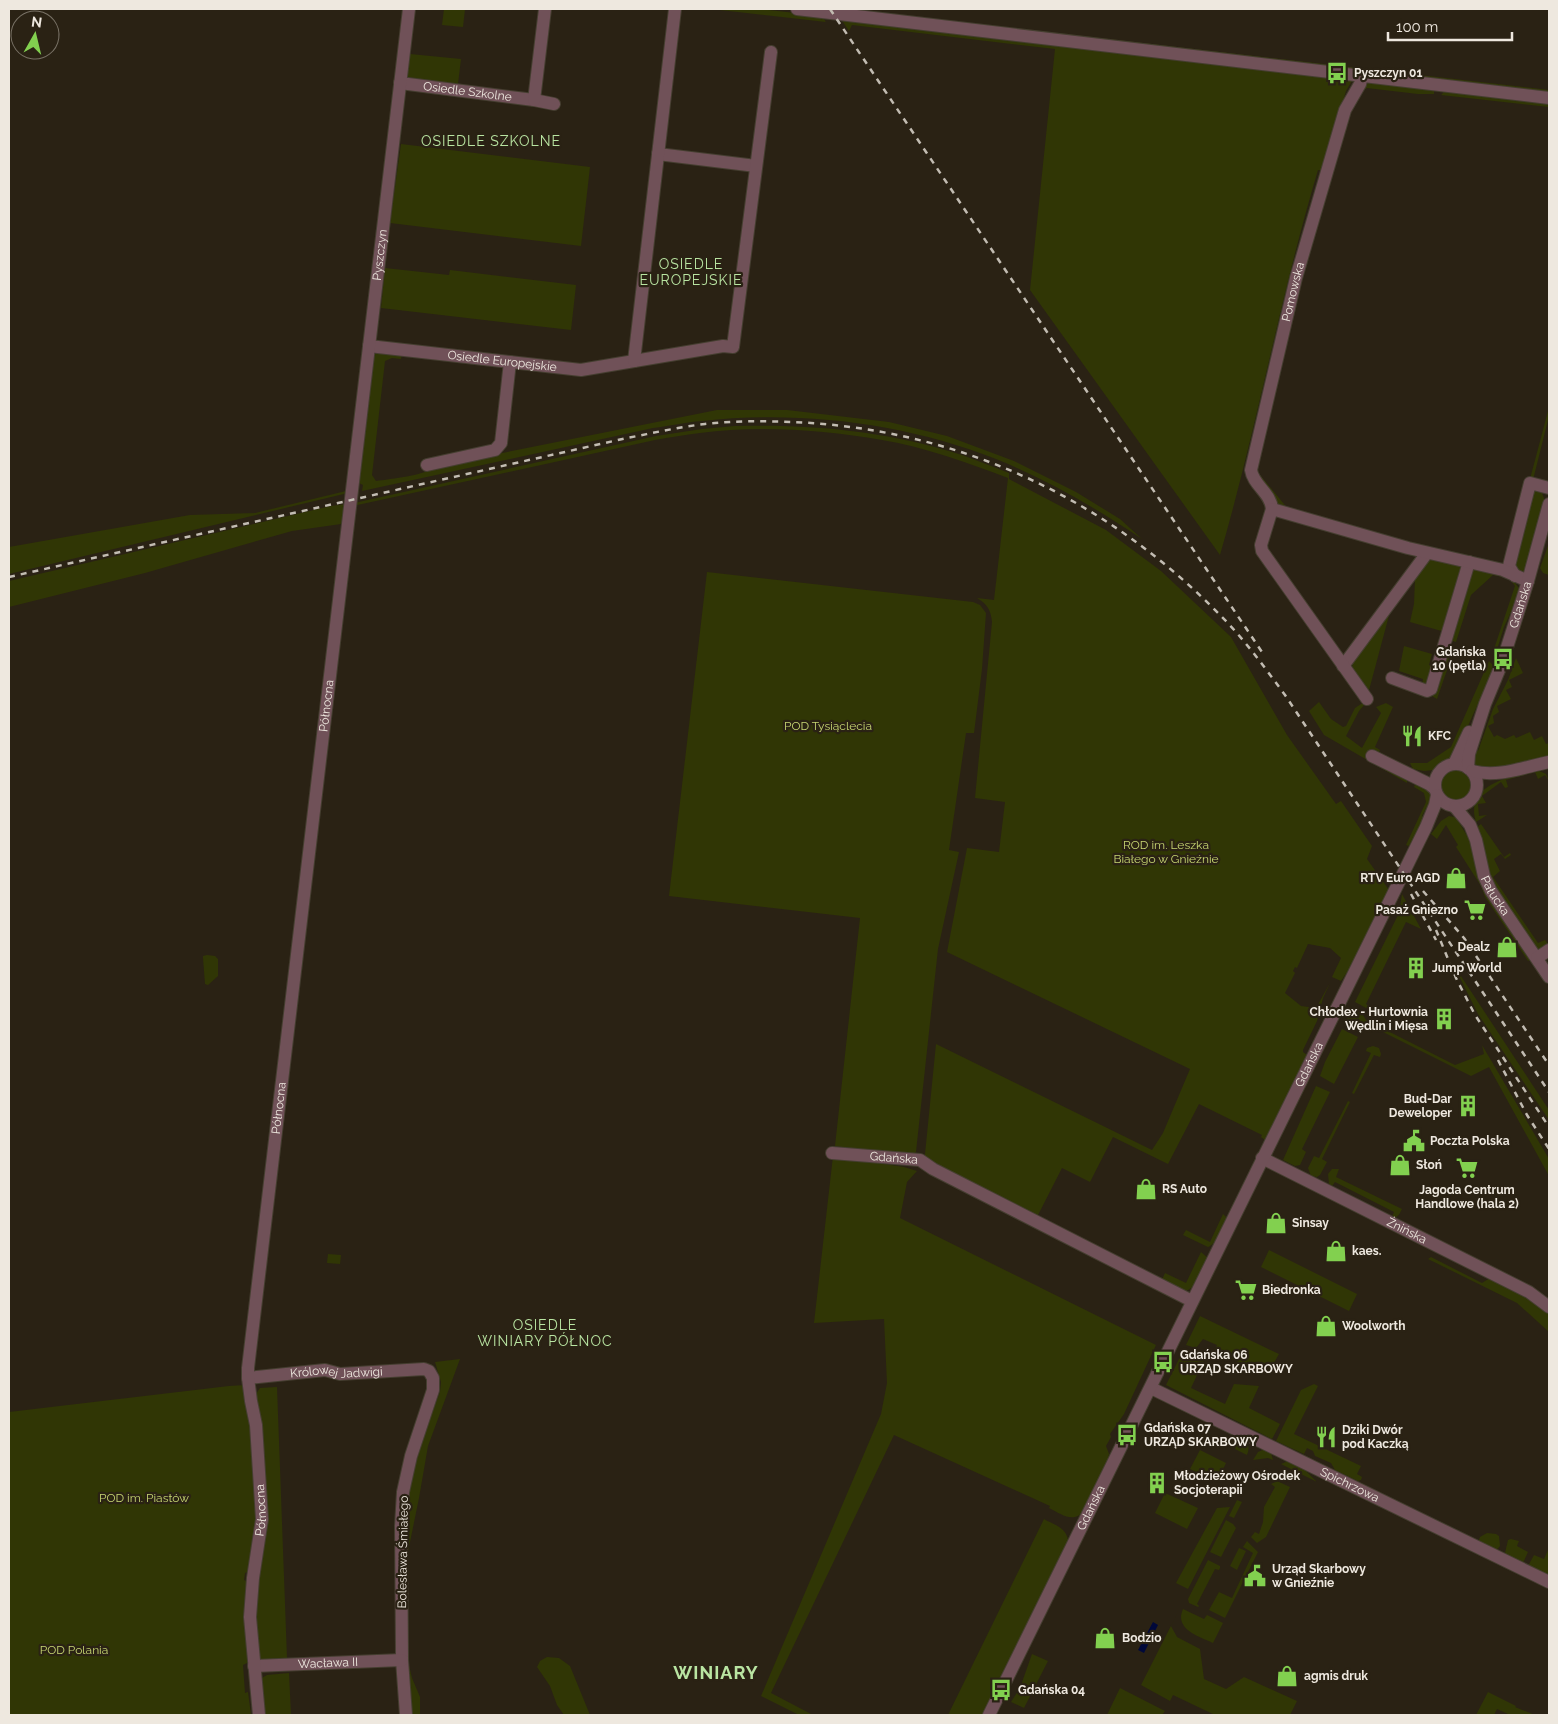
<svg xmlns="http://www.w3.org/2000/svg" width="1558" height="1724" viewBox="0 0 1558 1724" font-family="Raleway,sans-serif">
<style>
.green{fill:#303605}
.water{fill:#00083a}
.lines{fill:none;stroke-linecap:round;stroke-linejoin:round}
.minor-casing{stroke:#453e30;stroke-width:14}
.minor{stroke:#705158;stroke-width:12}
.rail{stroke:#c2bcb2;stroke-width:2.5;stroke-dasharray:6 6;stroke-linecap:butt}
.labels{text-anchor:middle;stroke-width:4.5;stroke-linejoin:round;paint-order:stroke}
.poi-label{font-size:12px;font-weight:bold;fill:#eee8df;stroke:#2a2214;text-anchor:start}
.street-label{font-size:12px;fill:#eee8df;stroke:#2a2214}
.park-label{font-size:12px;fill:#c7d672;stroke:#2a2214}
.neighbourhood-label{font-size:14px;letter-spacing:1px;fill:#b9e5a2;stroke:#2a2214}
.district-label{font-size:18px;font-weight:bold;letter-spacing:1px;fill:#b9e5a2;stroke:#2a2214}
</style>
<rect width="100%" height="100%" fill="#2a2214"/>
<!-- green -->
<path class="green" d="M444 9H465L463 27 442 25Z
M711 9H760L822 16 826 22Z
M836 9H849L1549 90V95Z
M841 19 1353 79 1346 91 1322 171 1318 170C1280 297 1257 428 1220 555L1030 290 1055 49 852 25 849 31Z
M410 54 461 59 458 84 407 77Z
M1372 81 1430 89 1434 91V94H1418L1367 88 1352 98 1303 274 1256 470 1288 509 1275 505C1270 493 1255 481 1253 469L1303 263 1342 125 1351 98 1354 93 1358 89Z
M1444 92 1549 102V107L1441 95Z
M401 144 590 167 581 246 390 223Z
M385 268 449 275 450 270 576 285 571 330 381 308Z
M378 352 402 354 401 359 392 358 385 361 372 475 376 481C390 479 428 475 437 466L717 410H787L889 422 947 436 1014 461 1076 492 1120 519 1142 539C1096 508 1048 480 996 459 905 423 800 410 702 421 686 422 669 426 653 428L362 491 363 485 359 483 374 355Z
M1548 411H1549V416L1533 480 1530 479Z
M735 426C813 424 888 431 962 455 978 461 994 467 1009 473V479L1106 530 1161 571 1231 637 1287 735 1336 804 1341 801 1372 846 1367 859 1389 890 1352 965 1341 981 1332 977 1341 958 1330 948 1308 944 1297 968 1295 967 1293 971 1295 973 1285 993 1301 1006 1316 1008 1330 983 1323 998 1317 1021 1303 1050V1052L1307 1055 1265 1140 1261 1137 1262 1135 1199 1104 1168 1164 1113 1137 1090 1182 1062 1168 1036 1219 924 1164 936 1044 1152 1150 1163 1133 1190 1069 947 952 967 848 999 852 1005 802 975 798 992 622C991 610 987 604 977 598L994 600 1008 478C968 463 925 447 882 440 823 430 760 425 700 433 685 435 670 437 655 440L353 506 354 503 656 436 702 429Z
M1532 490 1542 493 1545 501 1524 572C1518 572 1517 569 1514 563Z
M346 491 348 493 9 574V547L190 515 255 513Z
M347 504 343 523 341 524 292 531 145 573 9 607V581L331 506Z
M1549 543V575L1543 573 1540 568Z
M1434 559 1464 567 1445 632 1410 622 1414 604 1415 579 1428 561Z
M1474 569 1511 577 1518 587 1519 590 1515 603 1504 627 1495 656 1492 655 1515 586 1509 578 1493 575 1471 595 1456 642 1450 640 1471 571Z
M707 572 973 602 980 605 986 613 982 669 974 733H966L949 850 959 852 938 949 916 1152 911 1156 835 1146 860 918 669 896Z
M1391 608 1368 694 1352 669 1353 661Z
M1404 646 1432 654 1429 665 1434 667 1428 683 1422 685 1423 679 1399 671Z
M1450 649 1454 650 1437 699 1432 696 1447 651Z
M1516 658 1523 673 1509 680 1512 687 1506 690 1511 699 1497 706 1499 712 1493 716 1494 723 1488 726 1494 737 1497 735 1505 739 1514 735 1516 738 1530 732 1534 740 1542 736 1546 744 1549 743V757C1535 760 1487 776 1476 765 1472 761 1474 754 1474 749L1478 751 1493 709 1508 680Z
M1489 661 1494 666 1493 670 1455 755 1434 770 1424 771 1413 769 1410 763H1427L1451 747Z
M1319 702 1331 719 1343 727 1346 726 1355 708 1364 702 1365 704 1359 711 1346 736 1362 748 1381 713 1376 707 1386 703 1393 707 1375 747 1380 750 1376 759 1407 777V783L1324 735 1309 711Z
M1439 785a17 17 0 1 1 34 0a17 17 0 1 1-34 0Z
M1537 770 1546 774 1549 781 1545 775 1538 779 1535 772 1506 780 1508 787 1505 788 1501 782 1482 796 1486 803 1478 804 1479 816 1487 815 1476 822C1464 784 1510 777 1537 770Z
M1416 782 1433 795 1422 816 1425 819 1409 846 1406 845 1426 802 1424 793 1414 787Z
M1449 816 1454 817 1457 819 1472 844 1531 959 1528 961 1485 897 1481 886 1456 847 1458 845 1446 825 1437 839 1431 834 1441 821Z
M1481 824 1504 857 1510 853 1511 855 1505 859 1501 854 1494 859 1500 871 1493 877 1538 943 1545 940 1548 944 1539 950 1537 949 1493 883 1477 827Z
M1402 894 1421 929 1406 922 1366 1004 1370 1007 1366 1008 1355 1002 1399 913Z
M207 955 215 956 218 959V976L208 985 205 984 203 958V956Z
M1453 964 1549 1110V1120L1478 1014Z
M1352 1009 1363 1015 1366 1020 1455 1065 1484 1054 1482 1045 1549 1159V1176L1489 1067 1471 1076 1371 1026 1368 1031H1365L1346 1021Z
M1342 1029 1358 1037 1334 1084 1320 1076 1325 1062Z
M1373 1046 1379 1048 1381 1054 1380 1057 1374 1055 1354 1094 1352 1093 1371 1053 1366 1051 1367 1048Z
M1316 1086 1330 1092 1302 1149 1306 1152 1300 1165 1295 1166 1283 1160Z
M1348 1101 1350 1102 1322 1159 1327 1162 1320 1175 1317 1177 1311 1176 1308 1168 1314 1156 1319 1158Z
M833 1156 904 1167 917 1171 907 1182 900 1218 1156 1345 1124 1414 1110 1434 1111 1437 1106 1446 1109 1454 1108 1459 1083 1511C1074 1524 1061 1514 1049 1508L1050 1506 894 1435 771 1693 813 1715H799L761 1696 881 1414 887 1383 884 1319 814 1323Z
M1332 1169H1339L1336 1177 1402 1209C1399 1215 1398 1218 1392 1217L1394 1212 1335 1182 1332 1186 1329 1184 1328 1174Z
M1223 1214 1227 1218C1222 1228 1218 1243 1208 1247L1183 1235 1186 1230 1210 1242Z
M1269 1250 1357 1294 1349 1311 1261 1267Z
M1201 1252 1208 1258C1203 1267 1196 1292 1183 1291 1176 1291 1168 1285 1161 1282L1165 1273 1186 1283Z
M328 1254 341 1255 340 1264 327 1263Z
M1431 1257 1482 1283 1490 1278 1525 1296 1549 1311V1332L1517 1303 1428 1259Z
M1200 1316 1279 1354 1267 1375 1214 1351 1217 1345 1203 1339 1196 1348 1186 1345Z
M1184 1349 1205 1358 1191 1388 1225 1404 1234 1384 1259 1386 1249 1408 1280 1424 1272 1439 1166 1385Z
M460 1359 428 1446 419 1498 408 1552V1492L416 1455 440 1392 441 1382 435 1362Z
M1314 1384 1318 1386 1294 1434 1361 1466 1357 1474 1362 1477 1361 1480 1358 1481 1335 1470 1331 1463 1315 1456 1313 1451 1307 1448 1304 1454 1276 1441 1301 1390Z
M246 1385 258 1501 250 1571 245 1573 244 1580 248 1582 249 1662 243 1665 245 1693 248 1692 251 1715H9V1412L229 1386Z
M277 1387 287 1658 261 1660 257 1658 254 1614 267 1517 263 1431 255 1401 256 1394 260 1388Z
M1240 1439C1249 1442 1250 1447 1247 1455L1235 1449 1237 1442Z
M1265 1449 1271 1453 1273 1460 1268 1458 1253 1460 1258 1452Z
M1200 1450 1226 1463 1217 1482 1190 1469Z
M1288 1461 1305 1470 1317 1482 1281 1464Z
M1277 1481 1290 1487 1266 1537 1257 1543 1251 1537 1255 1532 1259 1534 1263 1522 1264 1507 1275 1487 1271 1484Z
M1165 1493 1198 1508 1187 1529 1155 1513Z
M1237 1500 1242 1502 1234 1518 1229 1516Z
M1230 1507 1188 1589 1176 1583 1217 1508Z
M1044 1519C1054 1525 1066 1527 1068 1540L983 1715H948Z
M1226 1520 1233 1524 1236 1528 1221 1557 1210 1552Z
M1487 1533 1496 1534 1499 1536 1500 1546 1496 1551 1478 1542 1480 1537Z
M1511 1539 1519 1541 1517 1546 1528 1552 1523 1563 1506 1556 1505 1553 1508 1540Z
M1247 1541 1258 1552 1225 1618 1209 1610 1219 1592 1232 1598 1253 1553 1243 1547Z
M1239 1548 1246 1551 1237 1570 1230 1566Z
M1549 1548V1576L1528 1566 1534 1555 1544 1559Z
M1208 1560 1220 1566V1568L1219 1570 1215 1569 1197 1604 1199 1606 1198 1607 1189 1603 1188 1599Z
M1183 1609 1204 1619 1207 1615 1223 1623 1213 1643C1203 1638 1181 1632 1181 1617 1181 1614 1182 1612 1183 1609Z
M1178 1612 1171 1626 1177 1637 1200 1649 1204 1679 1226 1689 1244 1677 1297 1701 1290 1715H1215L1173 1695 1170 1701 1141 1685Z
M1032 1654 1048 1661 1024 1708 1011 1702 1020 1688Z
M547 1657 559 1658 570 1666 590 1715H564L557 1705 550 1686 537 1667 540 1661Z
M408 1661 412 1678 420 1697V1715H410Z
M289 1673 291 1715H263L262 1678 267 1675Z
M1120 1688 1165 1711 1162 1715H1107Z
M1488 1692 1516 1706 1515 1707 1535 1715H1510L1497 1709 1494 1715H1476Z"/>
<!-- water -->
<path class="water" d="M1153 1622 1158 1625 1144 1653 1138 1650Z"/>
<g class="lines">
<!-- minor casing -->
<g class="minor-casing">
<g id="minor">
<path d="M797 9 1549 98"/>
<path id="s1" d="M400 83 534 100 554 104"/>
<path d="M534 100 545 9"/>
<path d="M658 154 756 166"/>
<path id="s2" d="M369 346 581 370 723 346 733 347 771 52"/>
<path d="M634 361 675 9"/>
<path d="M427 465 495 450 501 443 510 362"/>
<path id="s3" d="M1272 509C1271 493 1253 485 1251 470L1296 278 1345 110 1360 84 1362 76"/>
<path d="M1515 576 1509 566 1530 483 1549 488"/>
<path d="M1343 666 1427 553"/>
<path d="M1392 678 1427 691 1431 689 1469 562"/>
<path d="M1367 699 1262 551 1261 545 1272 509 1408 548 1503 570 1528 581"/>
<path d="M1372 756 1429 784 1435 789"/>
<circle cx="1456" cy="785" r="21"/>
<path d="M1454 764 1469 732"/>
<path id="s4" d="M1468 768 1469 754 1485 704 1502 663 1528 581 1549 504"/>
<path d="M1472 771C1498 778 1524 767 1549 762"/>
<path id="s5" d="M1455 807 1470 825 1476 840 1484 876 1491 891 1549 977"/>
<path d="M1537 958 1549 950"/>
<path id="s6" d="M832 1153 920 1160 933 1169 1192 1301"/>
<path id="s7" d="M1262 1158 1529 1292 1549 1307"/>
<path id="s8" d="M248 1378 325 1370 340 1374 424 1369 429 1371 433 1378V1390L411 1456 403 1492 401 1526 402 1660 406 1715"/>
<path id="s9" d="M1151 1388 1549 1582"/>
<path id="s10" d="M254 1666 402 1660"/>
<path id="s11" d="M259 1715 250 1617 253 1578 262 1519 256 1425 251 1401 248 1378V1368L409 9"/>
<path id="s12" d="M989 1715 1426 827 1435 805 1437 795"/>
</g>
</g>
<!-- minor -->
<use href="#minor" class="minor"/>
<!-- rail -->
<path class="rail" d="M830 9 1264 655
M9 577 627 438C653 433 679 427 705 424 740 420 776 421 811 423 969 434 1110 502 1221 616 1245 640 1265 668 1285 695L1549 1092
M1423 891 1464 938 1549 1065
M1411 894 1436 940
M1436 930 1456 978 1475 1015 1549 1127
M1498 1060 1527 1115 1549 1149"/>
</g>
<!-- icons -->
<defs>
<g id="bus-bare" transform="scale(1.725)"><path d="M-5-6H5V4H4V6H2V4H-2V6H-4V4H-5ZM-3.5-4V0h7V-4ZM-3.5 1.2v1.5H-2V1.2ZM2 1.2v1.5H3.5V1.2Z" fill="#82d04f" stroke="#2a2214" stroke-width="2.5" paint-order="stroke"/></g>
<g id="restaurant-bare" transform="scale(1.725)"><path d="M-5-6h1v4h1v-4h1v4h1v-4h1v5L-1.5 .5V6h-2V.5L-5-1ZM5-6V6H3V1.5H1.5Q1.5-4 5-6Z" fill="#82d04f" stroke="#2a2214" stroke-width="2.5" paint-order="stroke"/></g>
<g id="shop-bare" transform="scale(1.725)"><path d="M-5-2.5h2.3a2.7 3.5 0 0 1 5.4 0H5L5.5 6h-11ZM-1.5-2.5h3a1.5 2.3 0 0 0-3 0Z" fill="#82d04f" stroke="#2a2214" stroke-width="2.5" paint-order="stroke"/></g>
<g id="supermarket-bare" transform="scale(1.725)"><path d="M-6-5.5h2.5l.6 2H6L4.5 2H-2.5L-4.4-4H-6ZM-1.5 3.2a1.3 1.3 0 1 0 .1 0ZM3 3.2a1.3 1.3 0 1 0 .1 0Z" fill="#82d04f" stroke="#2a2214" stroke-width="2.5" paint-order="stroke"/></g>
<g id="building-bare" transform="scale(1.725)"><path d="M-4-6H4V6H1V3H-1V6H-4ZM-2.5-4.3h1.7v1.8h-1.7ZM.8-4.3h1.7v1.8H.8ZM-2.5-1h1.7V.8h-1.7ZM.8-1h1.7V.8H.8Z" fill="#82d04f" stroke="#2a2214" stroke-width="2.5" paint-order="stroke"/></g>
<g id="civic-bare" transform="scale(1.725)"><path d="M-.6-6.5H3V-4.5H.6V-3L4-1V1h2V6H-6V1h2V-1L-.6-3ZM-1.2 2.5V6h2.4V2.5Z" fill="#82d04f" stroke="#2a2214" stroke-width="2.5" paint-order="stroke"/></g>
</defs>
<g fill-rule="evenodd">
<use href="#bus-bare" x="1337" y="73"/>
<use href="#bus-bare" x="1503" y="659"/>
<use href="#restaurant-bare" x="1412" y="736"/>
<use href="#shop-bare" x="1456" y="878"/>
<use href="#supermarket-bare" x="1475" y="910"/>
<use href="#shop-bare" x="1507" y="947"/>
<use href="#building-bare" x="1416" y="968"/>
<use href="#building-bare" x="1444" y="1019"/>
<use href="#building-bare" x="1468" y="1106"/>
<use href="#civic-bare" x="1414" y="1141"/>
<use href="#shop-bare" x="1400" y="1165"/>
<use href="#supermarket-bare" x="1467" y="1168"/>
<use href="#shop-bare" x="1146" y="1189"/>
<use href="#shop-bare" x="1276" y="1223"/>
<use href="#shop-bare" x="1336" y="1251"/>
<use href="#supermarket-bare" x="1246" y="1290"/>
<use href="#shop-bare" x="1326" y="1326"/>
<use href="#bus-bare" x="1163" y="1362"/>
<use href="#bus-bare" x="1127" y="1435"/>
<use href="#restaurant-bare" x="1326" y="1437"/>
<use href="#building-bare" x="1157" y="1483"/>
<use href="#civic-bare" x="1255" y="1576"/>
<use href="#shop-bare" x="1105" y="1638"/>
<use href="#shop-bare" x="1287" y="1676"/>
<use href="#bus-bare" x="1001" y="1690"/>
</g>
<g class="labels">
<!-- poi labels -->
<g class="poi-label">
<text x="1354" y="77">Pyszczyn 01</text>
<text x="1486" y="656" text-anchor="end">Gdańska<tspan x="1486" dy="14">10 (pętla)</tspan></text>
<text x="1428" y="740">KFC</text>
<text x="1440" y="882" text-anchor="end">RTV Euro AGD</text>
<text x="1458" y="914" text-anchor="end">Pasaż Gniezno</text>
<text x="1490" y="951" text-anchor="end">Dealz</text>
<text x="1432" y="972">Jump World</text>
<text x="1428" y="1016" text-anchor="end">Chłodex - Hurtownia<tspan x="1428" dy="14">Wędlin i Mięsa</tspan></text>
<text x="1452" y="1103" text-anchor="end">Bud-Dar<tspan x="1452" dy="14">Deweloper</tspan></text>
<text x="1430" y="1145">Poczta Polska</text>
<text x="1416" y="1169">Słoń</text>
<text x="1162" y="1193">RS Auto</text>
<text x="1467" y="1194" text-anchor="middle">Jagoda Centrum<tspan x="1467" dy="14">Handlowe (hala 2)</tspan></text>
<text x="1292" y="1227">Sinsay</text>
<text x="1352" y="1255">kaes.</text>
<text x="1262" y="1294">Biedronka</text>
<text x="1342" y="1330">Woolworth</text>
<text x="1180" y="1359">Gdańska 06<tspan x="1180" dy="14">URZĄD SKARBOWY</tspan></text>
<text x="1144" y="1432">Gdańska 07<tspan x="1144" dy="14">URZĄD SKARBOWY</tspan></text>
<text x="1342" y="1434">Dziki Dwór<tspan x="1342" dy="14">pod Kaczką</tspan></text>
<text x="1174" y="1480">Młodzieżowy Ośrodek<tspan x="1174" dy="14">Socjoterapii</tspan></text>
<text x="1272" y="1573">Urząd Skarbowy<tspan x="1272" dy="14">w Gnieźnie</tspan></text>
<text x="1122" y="1642">Bodzio</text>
<text x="1304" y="1680">agmis druk</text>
<text x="1018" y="1694">Gdańska 04</text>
</g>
<!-- street labels -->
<g class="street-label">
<text dy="4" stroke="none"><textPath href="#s1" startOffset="68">Osiedle Szkolne</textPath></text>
<text dy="4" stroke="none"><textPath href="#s11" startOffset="1470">Pyszczyn</textPath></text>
<text dy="4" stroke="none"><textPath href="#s3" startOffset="228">Pomowska</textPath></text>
<text dy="4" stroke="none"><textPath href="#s2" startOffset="134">Osiedle Europejskie</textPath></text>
<text dy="4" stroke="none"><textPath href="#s4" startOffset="172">Gdańska</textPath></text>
<text dy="4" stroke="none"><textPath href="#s11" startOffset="1016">Północna</textPath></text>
<text dy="4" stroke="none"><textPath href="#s5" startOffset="99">Pałucka</textPath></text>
<text dy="4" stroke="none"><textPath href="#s12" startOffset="725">Gdańska</textPath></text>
<text dy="4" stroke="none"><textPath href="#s11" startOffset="611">Północna</textPath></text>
<text dy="4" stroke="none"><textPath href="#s6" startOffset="62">Gdańska</textPath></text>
<text dy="4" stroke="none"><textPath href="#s7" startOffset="162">Żnińska</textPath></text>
<text dy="4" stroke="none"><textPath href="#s8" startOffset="89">Królowej Jadwigi</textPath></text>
<text dy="4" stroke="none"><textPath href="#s9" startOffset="221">Spichrzowa</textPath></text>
<text dy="4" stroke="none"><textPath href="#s12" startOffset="231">Gdańska</textPath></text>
<text dy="4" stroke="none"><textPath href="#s11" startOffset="206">Północna</textPath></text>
<text transform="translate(403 1552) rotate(-89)" y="4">Bolesława Śmiałego</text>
<text dy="4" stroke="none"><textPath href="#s10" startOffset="74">Wacława II</textPath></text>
</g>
<!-- park labels -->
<g class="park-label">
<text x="828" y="730">POD Tysiąclecia</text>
<text x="1166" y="849">ROD im. Leszka<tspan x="1166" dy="14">Białego w Gnieźnie</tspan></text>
<text x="144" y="1502">POD im. Piastów</text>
<text x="74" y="1654">POD Polania</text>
</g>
<!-- neighbourhood labels -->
<g class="neighbourhood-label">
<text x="491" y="146">OSIEDLE SZKOLNE</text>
<text x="691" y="269">OSIEDLE<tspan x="691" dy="16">EUROPEJSKIE</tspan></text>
<text x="545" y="1330">OSIEDLE<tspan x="545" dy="16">WINIARY PÓŁNOC</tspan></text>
</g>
<!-- district labels -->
<g class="district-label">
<text x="716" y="1679">WINIARY</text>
</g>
</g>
<!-- border -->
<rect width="1558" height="1724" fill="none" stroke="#eee8df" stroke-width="20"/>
<!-- north arrow -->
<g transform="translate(35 35) rotate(8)"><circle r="24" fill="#2a2214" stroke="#787165"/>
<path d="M0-4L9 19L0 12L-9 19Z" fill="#82d04f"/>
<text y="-8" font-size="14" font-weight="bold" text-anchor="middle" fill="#eee8df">N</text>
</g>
<!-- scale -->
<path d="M1388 32v8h124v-8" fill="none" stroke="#eee8df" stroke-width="2.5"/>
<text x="1396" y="32" font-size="15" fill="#eee8df" stroke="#2a2214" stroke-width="4" paint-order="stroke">100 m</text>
</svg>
